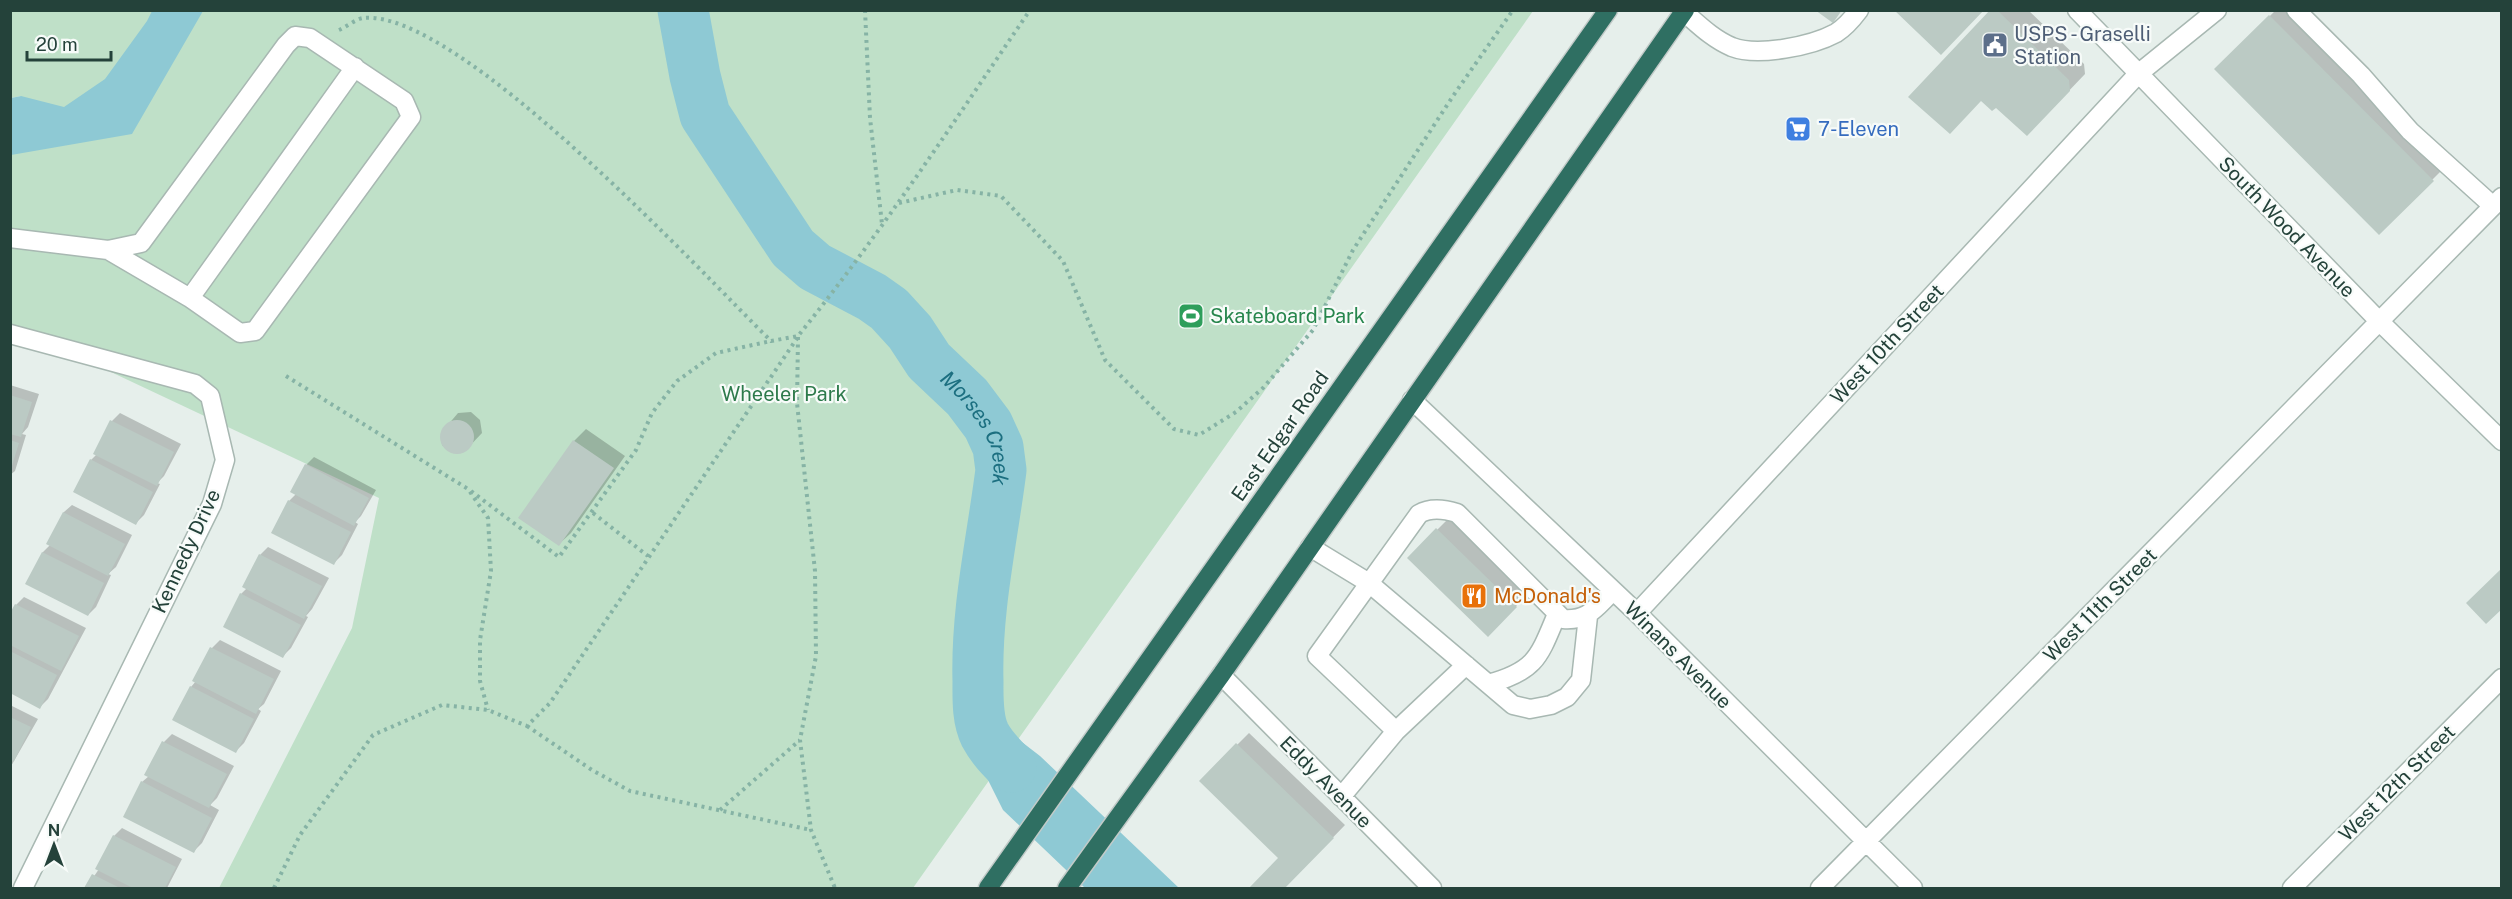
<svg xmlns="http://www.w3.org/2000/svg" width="2512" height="899" viewBox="0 0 2512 899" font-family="'Public Sans',sans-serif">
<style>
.green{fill:#bfe0c8}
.water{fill:#8ec9d4}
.shadow{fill:#0003}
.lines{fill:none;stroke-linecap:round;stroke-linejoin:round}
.river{stroke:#8ec9d4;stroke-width:51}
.building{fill:#bbcac4}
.minor-casing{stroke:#a8b8b2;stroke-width:21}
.highway-casing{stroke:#c2cac8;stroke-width:21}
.path{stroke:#86b3a5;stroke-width:4;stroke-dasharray:3 4.5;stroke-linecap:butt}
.minor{stroke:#fff;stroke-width:18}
.highway{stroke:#2f6f62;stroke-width:18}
.labels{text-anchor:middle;stroke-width:4.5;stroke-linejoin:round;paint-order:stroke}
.service-label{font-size:20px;fill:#4e5e75;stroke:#f7fbf9;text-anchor:start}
.shop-label{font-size:20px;fill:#366cbe;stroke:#f7fbf9;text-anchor:start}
.street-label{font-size:20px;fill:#24423a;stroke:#f7fbf9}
.leisure-label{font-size:20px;fill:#27864d;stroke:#f7fbf9;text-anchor:start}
.park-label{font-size:20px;fill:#2d7a4b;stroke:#f7fbf9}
.food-label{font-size:20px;fill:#c56008;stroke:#f7fbf9;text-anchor:start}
.water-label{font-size:21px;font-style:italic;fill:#1c6f80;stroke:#f7fbf9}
</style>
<rect width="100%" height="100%" fill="#e6efeb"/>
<!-- green -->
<path class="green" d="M11 11H1533L913 888H219L352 628 379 498 11 325V149L21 96 11 98Z"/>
<!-- water -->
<path class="water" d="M152 11H203L132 134 11 155V98L21 96 64 107 105 79 147 21Z
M978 708 1040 756 1179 888H1085L1003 810 983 770 976 739Z"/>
<!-- shadow -->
<path class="shadow" d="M1993 10H2028L2084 64 2085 74 2042 119 1996 106 1982 99Z
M2276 10H2295L2448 164 2379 233 2216 69Z
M10 385 39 394 28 427 22 434 26 435 15 471 10 475Z
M471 412 480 420 482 433 465 451 453 453 442 445 441 433 458 413Z
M120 413 181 444 164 476 157 483 160 484 144 515 136 523 91 460 97 454 112 421Z
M586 429 625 456 571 533 559 544 574 441Z
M314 457 376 490 361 516 355 522 358 524 342 555 334 563 289 501 296 494 306 465Z
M72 505 132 535 116 567 108 574 111 575 96 607 88 615 27 584 43 552 50 545 48 544 64 512Z
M1449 518 1528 594 1488 635 1409 558Z
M268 547 329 578 312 609 306 616 308 617 291 648 283 656 241 594 247 588 260 555Z
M24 597 86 628 48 699 40 707 10 692V616L16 605Z
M220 640 281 671 264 704 258 709 261 711 244 743 236 751 191 687 196 681 212 648Z
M10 705 38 719 10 768Z
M1249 733 1345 825 1284 888H1251L1280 858 1201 781Z
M172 734 234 766 217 798 210 805 219 810 202 843 194 851 142 782 149 776 164 742Z
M122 828 182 859 167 888H86L99 869 114 836Z"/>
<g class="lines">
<!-- river -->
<path class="river" id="s1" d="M683 10 695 76 705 115 793 248 815 267 872 297 889 309 910 332 929 361 967 397 988 425 998 447 1001 470C992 541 976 609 978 681 978 698 977 719 985 735 992 748 1001 757 1011 767"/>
</g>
<!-- building -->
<path class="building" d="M1815 10H1842L1833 23Z
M1894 10H1984L1941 55Z
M1990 10H1997L2069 80 2070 91 2027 136 1996 108 1992 111 1981 101 1950 134 1908 97Z
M2269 15 2434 181 2379 235 2214 69Z
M10 395 32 402 21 437 10 434Z
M440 437a17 17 0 1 1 34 0a17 17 0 1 1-34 0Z
M110 420 174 452 157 486 93 454Z
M10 440 19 443 11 469H10Z
M573 440 614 468 559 546 518 518Z
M90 459 153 492 136 525 73 492Z
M305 464 369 498 354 526 290 492Z
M288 500 351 532 334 565 271 533Z
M63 512 125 544 108 576 46 544Z
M1436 528 1517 607 1488 637 1407 558Z
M42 552 104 583 88 616 25 584Z
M259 554 322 586 304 619 242 587Z
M2502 568V609L2486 624 2466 603Z
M240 593 301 625 283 658 223 627Z
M15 604 79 636 61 671 10 645V613Z
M210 647 274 679 256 714 192 681Z
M10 651 57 675 40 709 10 693Z
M190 686 254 719 236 753 172 720Z
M10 717 31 727 14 761 10 760Z
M162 741 227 774 209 808 144 775Z
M1236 743 1334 838 1285 888H1249L1278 858 1199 781Z
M141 781 212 818 194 853 123 817Z
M113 835 176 867 165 888H133L95 869Z
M92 874 120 888H84Z"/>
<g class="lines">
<!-- minor casing -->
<g class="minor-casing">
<path id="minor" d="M2077 10 2379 321 2502 441
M2296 10 2361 75 2410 131 2493 206
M1684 12C1699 25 1713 39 1732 47 1758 57 1812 46 1836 33 1844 28 1853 18 1859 10
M10 238 108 250 141 243 286 45 295 36 310 38 404 101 411 117 255 331 240 333 190 298 108 250
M190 298 355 67
M10 334 195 384 210 396 225 460 212 504 23 888
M1412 400 1637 613 1913 888
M1310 547 1369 583 1513 705 1530 709 1551 705 1567 697 1581 680 1588 616
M1637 613 2138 74 2217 10
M1221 675 1432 888
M1488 684C1536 671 1539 657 1557 614
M1396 731 1317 656 1419 514C1431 507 1444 509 1457 513L1563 619C1589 621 1596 607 1613 591
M1341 797 1396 731 1466 665
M1820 888 2502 197
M2292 888 2502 678"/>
</g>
<!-- highway casing -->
<g class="highway-casing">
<path id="highway" d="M988 888 1608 10
M1067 888 1221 675 1685 10"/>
</g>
<!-- path -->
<path class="path" d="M865 10 870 118 882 224
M339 30C346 27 356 19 363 18 457 8 701 272 771 341L798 336C882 232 955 120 1030 10
M899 203 957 190 1001 196 1063 261 1105 360 1174 429 1199 435 1236 412 1263 388 1313 330 1353 250 1453 96 1513 10
M798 337 797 403 815 571 816 656 800 740 811 830 835 888
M286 376 468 489 488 518 491 571 480 640V681L488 710
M471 491 559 557 636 450 652 413 677 381 716 353 771 341
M593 513 648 556
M527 726 592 770 630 791 811 830
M720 810 800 740
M274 888 300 835 373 735 442 705 488 710 527 726 550 703 798 337"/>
<!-- minor -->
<use href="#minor" class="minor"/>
<!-- highway -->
<use href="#highway" class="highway"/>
</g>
<!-- icons -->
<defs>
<g id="civic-square" transform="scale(1.35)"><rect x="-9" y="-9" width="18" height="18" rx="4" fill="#5c6f8a" stroke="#f7fbf9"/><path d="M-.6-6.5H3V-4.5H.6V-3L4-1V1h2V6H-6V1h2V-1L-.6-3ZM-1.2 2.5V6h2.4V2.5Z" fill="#fff"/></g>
<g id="supermarket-square" transform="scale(1.35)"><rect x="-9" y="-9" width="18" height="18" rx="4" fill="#3f7fe0" stroke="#f7fbf9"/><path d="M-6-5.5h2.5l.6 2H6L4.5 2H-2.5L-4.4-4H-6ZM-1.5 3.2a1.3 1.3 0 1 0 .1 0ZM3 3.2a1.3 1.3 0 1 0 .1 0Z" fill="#fff"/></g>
<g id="stadium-square" transform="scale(1.35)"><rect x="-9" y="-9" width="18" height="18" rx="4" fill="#2e9e5b" stroke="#f7fbf9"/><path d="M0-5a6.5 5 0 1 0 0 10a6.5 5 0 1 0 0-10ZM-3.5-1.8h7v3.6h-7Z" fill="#fff"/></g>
<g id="restaurant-square" transform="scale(1.35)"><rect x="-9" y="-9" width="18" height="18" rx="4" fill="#e8710a" stroke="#f7fbf9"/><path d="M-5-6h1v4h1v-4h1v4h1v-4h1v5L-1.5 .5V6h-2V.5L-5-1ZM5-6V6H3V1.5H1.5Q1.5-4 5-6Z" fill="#fff"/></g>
</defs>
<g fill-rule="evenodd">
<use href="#civic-square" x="1995" y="45"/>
<use href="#supermarket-square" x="1798" y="129"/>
<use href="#stadium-square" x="1191" y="316"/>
<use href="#restaurant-square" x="1474" y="596"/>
</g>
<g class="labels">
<!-- service labels -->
<g class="service-label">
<text x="2014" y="41">USPS - Graselli<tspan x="2014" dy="23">Station</tspan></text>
</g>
<!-- shop labels -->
<g class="shop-label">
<text x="1818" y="136">7-Eleven</text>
</g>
<!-- street labels -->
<g class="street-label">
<text transform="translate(2287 227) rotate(46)" y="7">South Wood Avenue</text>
<text transform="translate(1887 344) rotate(-47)" y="7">West 10th Street</text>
<text transform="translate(1280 436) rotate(-55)" y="7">East Edgar Road</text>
<text transform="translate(186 551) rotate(-65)" y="7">Kennedy Drive</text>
<text transform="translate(2100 605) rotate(-45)" y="7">West 11th Street</text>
<text transform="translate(1678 655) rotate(45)" y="7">Winans Avenue</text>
<text transform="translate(1326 782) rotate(45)" y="7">Eddy Avenue</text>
<text transform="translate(2397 783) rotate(-45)" y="7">West 12th Street</text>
</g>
<!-- leisure labels -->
<g class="leisure-label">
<text x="1210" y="323">Skateboard Park</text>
</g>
<!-- park labels -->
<g class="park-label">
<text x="784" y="401">Wheeler Park</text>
</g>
<!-- food labels -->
<g class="food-label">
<text x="1494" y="603">McDonald's</text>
</g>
<!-- water labels -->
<g class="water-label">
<text dy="7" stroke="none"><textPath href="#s1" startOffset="532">Morses Creek</textPath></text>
</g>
</g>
<!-- border -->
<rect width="2512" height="899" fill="none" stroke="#24423a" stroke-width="24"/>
<!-- north arrow -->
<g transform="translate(54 845)" stroke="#f7fbf9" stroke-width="4.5" paint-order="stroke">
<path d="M0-4.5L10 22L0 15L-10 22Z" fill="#24423a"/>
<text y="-9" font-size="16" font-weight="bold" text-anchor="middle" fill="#24423a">N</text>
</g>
<!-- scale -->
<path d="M27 51v9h84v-9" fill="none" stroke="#24423a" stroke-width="3"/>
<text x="36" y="51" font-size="18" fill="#24423a" stroke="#f7fbf9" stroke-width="4.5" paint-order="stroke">20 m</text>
</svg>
